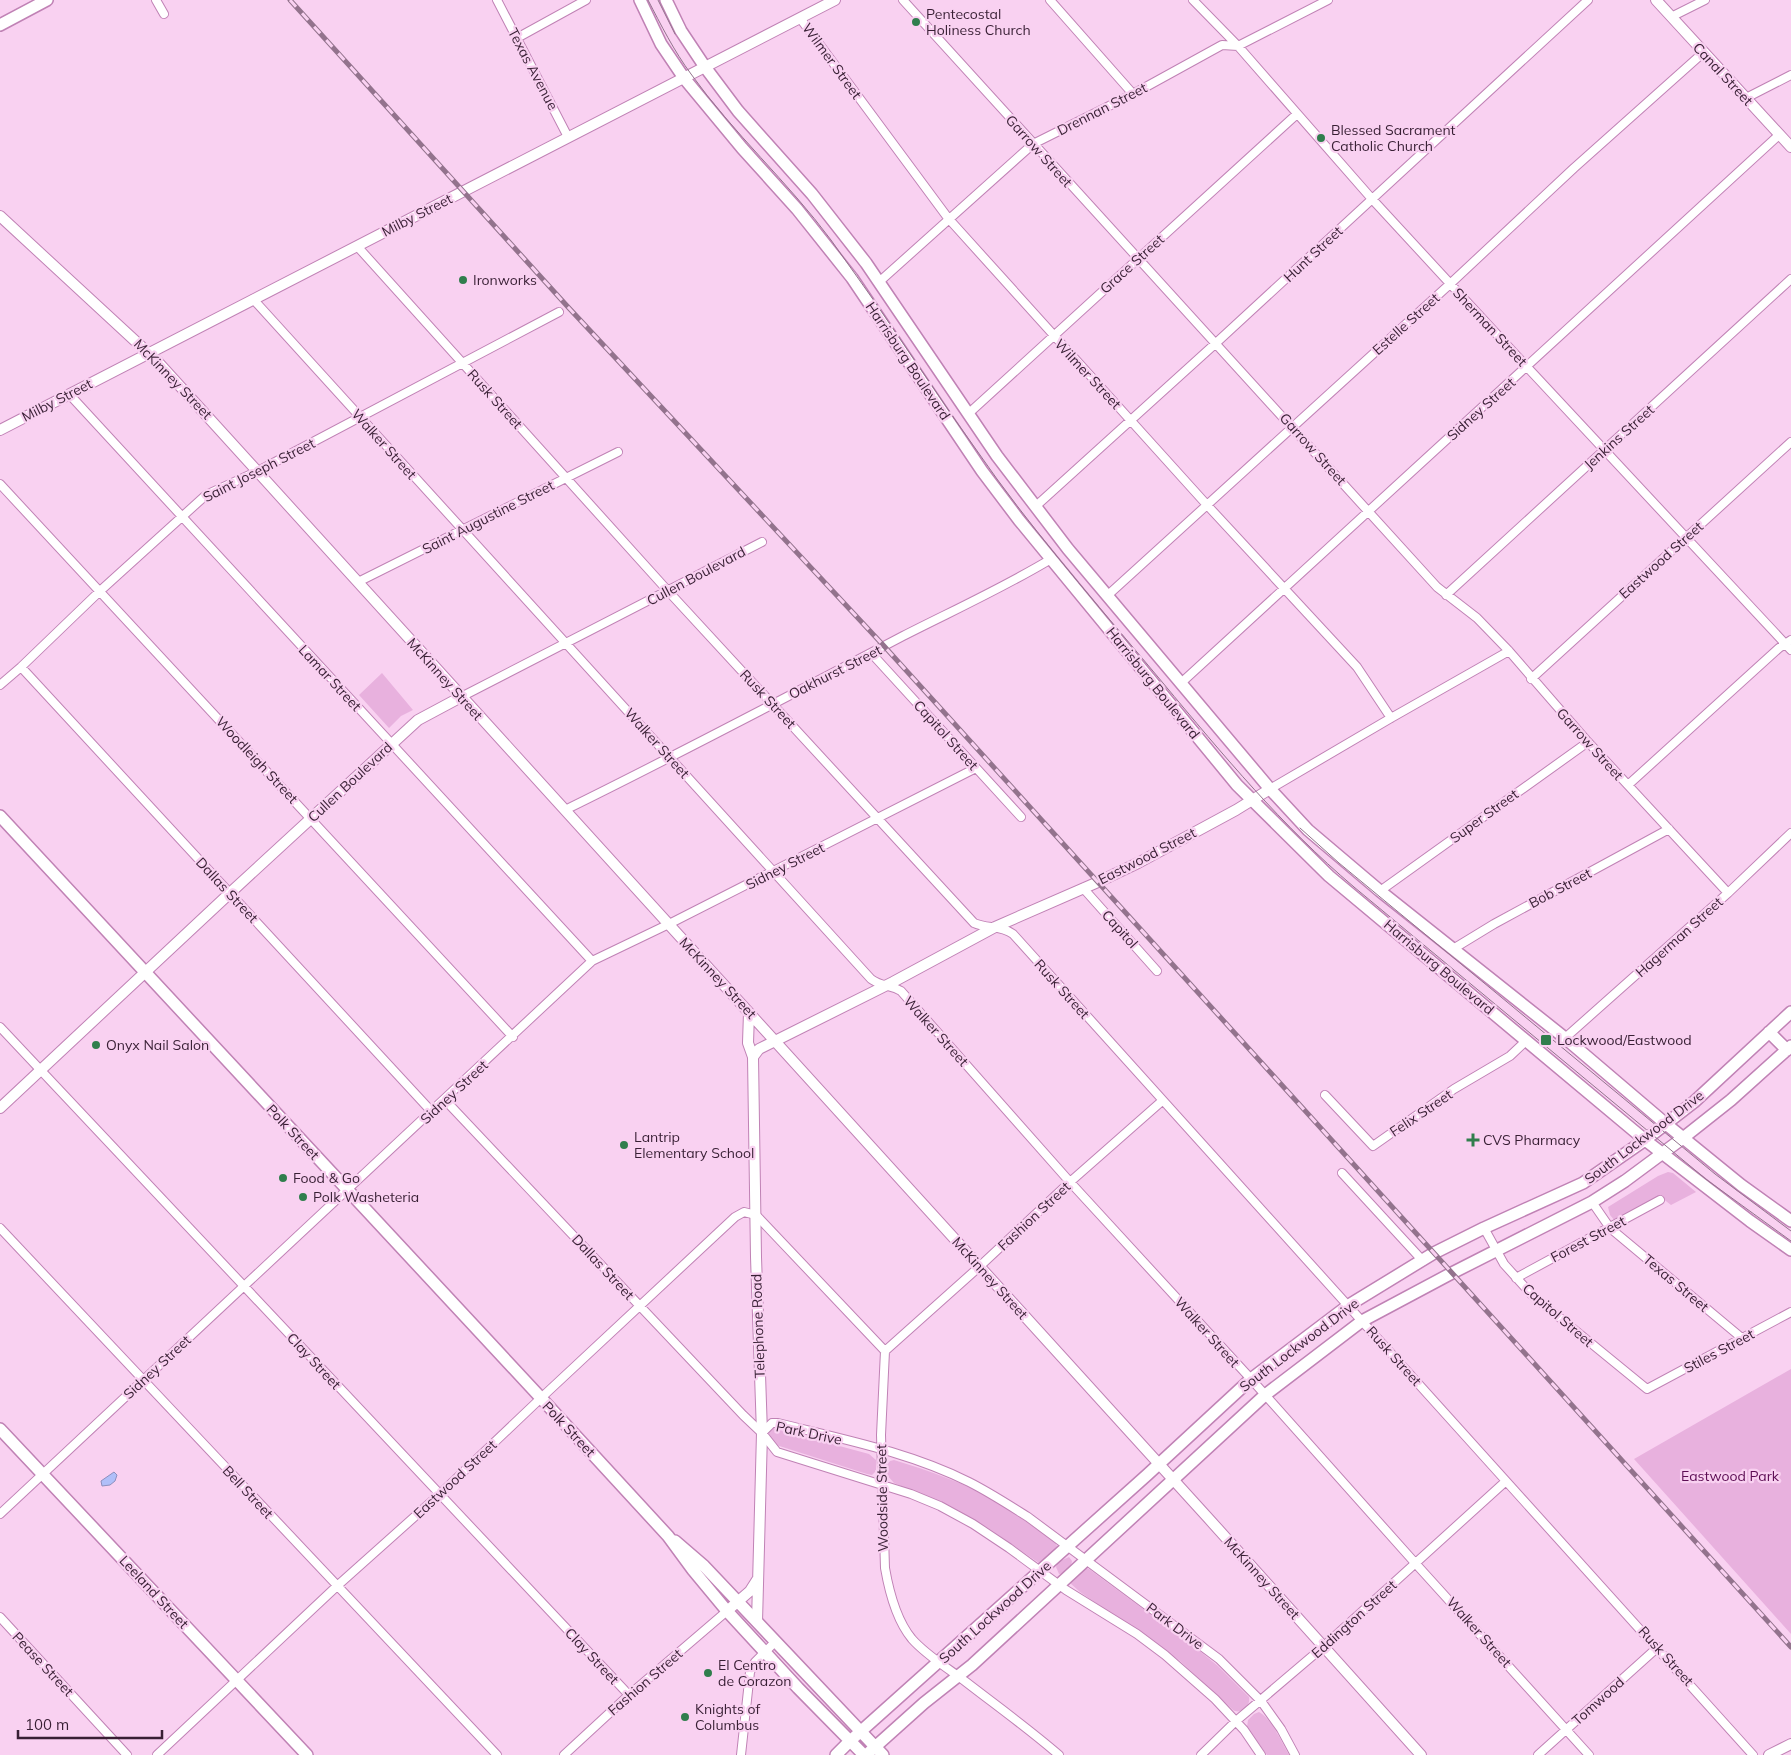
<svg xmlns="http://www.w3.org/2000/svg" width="1791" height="1755" viewBox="0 0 1791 1755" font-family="Mulish,sans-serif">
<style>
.green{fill:#e8b1de}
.water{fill:#b0bff9;stroke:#8c8fbe}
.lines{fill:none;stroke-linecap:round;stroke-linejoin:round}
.minor-casing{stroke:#c082b5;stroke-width:10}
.tertiary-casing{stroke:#c082b5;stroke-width:12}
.secondary-casing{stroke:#c082b5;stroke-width:14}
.minor{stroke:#fff;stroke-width:8}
.tertiary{stroke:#fff;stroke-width:10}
.secondary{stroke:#fff;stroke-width:11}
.tram{stroke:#93738d;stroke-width:1}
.rail-casing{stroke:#93738d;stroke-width:5}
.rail{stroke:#f9d1f1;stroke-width:3;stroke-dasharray:9;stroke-linecap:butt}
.poi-dot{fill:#307e4d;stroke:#f9d1f1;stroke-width:2}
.labels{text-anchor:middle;stroke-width:4.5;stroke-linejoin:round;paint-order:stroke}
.poi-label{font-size:14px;fill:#381f34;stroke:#f9d1f1;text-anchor:start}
.street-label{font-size:14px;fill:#381f34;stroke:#f9d1f1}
.park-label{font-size:14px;fill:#5d0d54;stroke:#f9d1f1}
</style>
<rect width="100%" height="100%" fill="#f9d1f1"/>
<!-- green -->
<path class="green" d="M382 673 413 710 401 716 389 728 359 695Z
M1668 1172 1673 1173 1696 1192 1671 1205 1662 1198 1615 1221 1610 1215 1608 1207 1658 1176Z
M1791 1369V1634L1634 1459Z
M773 1428 869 1454 876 1460V1471L872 1475 867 1474 773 1444 767 1438V1430Z
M894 1460C930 1471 966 1483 998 1503 1018 1515 1037 1529 1055 1543L1057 1546 1056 1549 1042 1562 1039 1563 991 1530 952 1507 894 1483 887 1475V1465L890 1461Z
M1069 1557 1072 1561C1071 1568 1067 1574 1059 1574L1056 1567 1058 1562Z
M1086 1568 1089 1569 1196 1648 1218 1666 1249 1697C1251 1706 1241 1715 1233 1710L1180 1661 1080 1592 1070 1583Z
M1259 1712C1272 1719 1282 1743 1289 1755H1267L1247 1727 1248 1720 1254 1714Z"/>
<!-- water -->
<path class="water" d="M114 1472 117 1475 115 1481 110 1485 102 1486 101 1481Z"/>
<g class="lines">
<!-- minor casing -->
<g class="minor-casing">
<path id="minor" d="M156 0 164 14
M497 0 568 137
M903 0 1437 587 1477 618 1509 651 1588 742 1728 893
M1050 0 1133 94
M1193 0 1238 46 1372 199 1527 367 1791 650
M1671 17 1705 0
M800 18 948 218 1207 505 1357 667 1391 718
M517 38 586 0
M1746 98 1791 75
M357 246 668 591 974 923C987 929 1001 925 1013 934L1753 1755
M879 282 1033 144 1133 94 1222 45 1238 46 1328 0
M253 299 871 979C882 987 889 984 901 991L1070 1182 1251 1379 1416 1564 1589 1755
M69 394 592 961
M968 414 1297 114
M0 484 513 1037
M1036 506 1216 343 1588 0
M358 582 618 452
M1108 595 1450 284 1574 168 1704 52
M1446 595 1791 279
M872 654 1021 817
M21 667 432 1112
M1531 679 1791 442
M1181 683 1779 135
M0 685 21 667 100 591 206 495 258 471 559 312
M461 697 762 542
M1628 785 1779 648 1791 640
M1270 789 1391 718 1509 651
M565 810C679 754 791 695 903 636 952 611 1003 588 1051 559
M1083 888 1157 971
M1380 891 1588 742
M1453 949 1494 924 1669 829
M0 1027 629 1695
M1565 1038 1728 893 1791 833
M1325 1095 1373 1146 1454 1089 1510 1056 1527 1040
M445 1100 743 1415 762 1433 777 1452 911 1494 940 1506 973 1524 1009 1548 1066 1590 1137 1634 1165 1655 1215 1699 1244 1730 1261 1755
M1342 1173 1423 1261
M1592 1202 1610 1228 1743 1339
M0 1228 497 1755
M1484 1228 1504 1264 1532 1295 1647 1389 1791 1312
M1516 1278 1660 1200
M885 1351 979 1267 1070 1182 1162 1101
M762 1433 772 1423H778C842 1439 909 1452 969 1482 989 1492 1009 1505 1028 1517L1219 1659 1261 1701 1281 1729 1295 1755
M0 1514 592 961 669 924 976 768
M0 1617 127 1755
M157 1755 337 1586 440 1494 541 1398 735 1217 744 1212 756 1215 885 1351 881 1435 885 1568C889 1591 897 1621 912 1639 927 1656 948 1668 966 1682 997 1706 1029 1729 1059 1755
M564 1755 629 1695 727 1611
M741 1755 750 1672 755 1662 775 1642
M1201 1755 1236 1721 1323 1647 1506 1481
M1538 1755 1658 1647"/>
</g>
<!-- tertiary casing -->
<g class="tertiary-casing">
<path id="tertiary" d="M1656 0 1791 147
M0 216 158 362 1209 1519 1421 1755
M0 430 835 0
M749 1013 748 1043 753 1057 756 1257 762 1433 757 1622
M753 1057 759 1049 893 982 995 927 1098 882 1138 863 1236 810 1270 789
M0 1108 230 893 418 720 461 697
M727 1611 750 1591 757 1580
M1769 1755 1791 1744"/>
</g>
<!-- secondary casing -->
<g class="secondary-casing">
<path id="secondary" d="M640 0 661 44 684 78 742 148 797 209 852 278 982 471 1019 520 1237 785 1329 876 1645 1140 1750 1221 1791 1250
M666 0 681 31 705 67 738 111 812 194 866 263 997 456 1068 549 1270 789 1308 830 1380 891 1565 1038 1666 1124 1741 1185 1791 1221
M0 25 47 0
M0 816 541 1398 668 1536 693 1570 727 1611 798 1688 864 1755
M1769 1032 1787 1050
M0 1429 307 1755
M675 1541 704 1566 883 1755
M836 1755 850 1741 1147 1475 1251 1379 1349 1305 1434 1253 1484 1228 1583 1183 1645 1140 1694 1102 1791 1012
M866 1755 924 1703 972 1665 1265 1395 1362 1321 1452 1273 1592 1202 1625 1181 1683 1138 1731 1100 1791 1046"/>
</g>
<!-- minor -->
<use href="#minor" class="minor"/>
<!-- tertiary -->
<use href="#tertiary" class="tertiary"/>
<!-- secondary -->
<use href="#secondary" class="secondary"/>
<!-- tram -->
<path class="tram" d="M648 0C661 25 674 51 691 74 733 133 788 182 831 240 888 318 940 401 997 479 1049 550 1107 616 1163 683 1223 755 1282 826 1354 887L1707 1180 1791 1241
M658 0 675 34
M1300 828 1339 863 1715 1174 1791 1231"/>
<!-- rail casing -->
<g class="rail-casing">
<path id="rail" d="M290 0 568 307 884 646 1791 1647"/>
</g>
<!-- rail -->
<use href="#rail" class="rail"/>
</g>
<!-- markers -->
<g class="poi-dot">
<circle cx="916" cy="22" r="5"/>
<circle cx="1321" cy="138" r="5"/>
<circle cx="463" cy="280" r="5"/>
<rect x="1540" y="1034" width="12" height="12" rx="2.5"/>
<circle cx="96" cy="1045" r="5"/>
<path d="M1470.5 1132.5h5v5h5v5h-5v5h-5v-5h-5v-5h5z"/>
<circle cx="624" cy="1145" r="5"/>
<circle cx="283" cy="1178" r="5"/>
<circle cx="303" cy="1197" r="5"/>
<circle cx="708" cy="1673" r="5"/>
<circle cx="685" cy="1717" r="5"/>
</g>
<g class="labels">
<!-- poi labels -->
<g class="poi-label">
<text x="926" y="19">Pentecostal<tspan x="926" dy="16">Holiness Church</tspan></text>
<text x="1331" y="135">Blessed Sacrament<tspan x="1331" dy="16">Catholic Church</tspan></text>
<text x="473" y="285">Ironworks</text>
<text x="1557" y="1045">Lockwood/Eastwood</text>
<text x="106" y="1050">Onyx Nail Salon</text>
<text x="634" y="1142">Lantrip<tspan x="634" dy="16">Elementary School</tspan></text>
<text x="1483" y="1145">CVS Pharmacy</text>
<text x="293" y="1183">Food &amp; Go</text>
<text x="313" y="1202">Polk Washeteria</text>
<text x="718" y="1670">El Centro<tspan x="718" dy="16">de Corazon</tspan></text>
<text x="695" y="1714">Knights of<tspan x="695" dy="16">Columbus</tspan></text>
</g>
<!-- street labels -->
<g class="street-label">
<text transform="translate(832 61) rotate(54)" y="5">Wilmer Street</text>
<text transform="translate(533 69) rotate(62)" y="5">Texas Avenue</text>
<text transform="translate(1723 74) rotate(47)" y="5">Canal Street</text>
<text transform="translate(1102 109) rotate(-27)" y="5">Drennan Street</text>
<text transform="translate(1039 151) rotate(48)" y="5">Garrow Street</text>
<text transform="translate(417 215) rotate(-27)" y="5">Milby Street</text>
<text transform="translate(1313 254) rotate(-43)" y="5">Hunt Street</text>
<text transform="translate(1132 264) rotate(-42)" y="5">Grace Street</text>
<text transform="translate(1406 324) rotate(-42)" y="5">Estelle Street</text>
<text transform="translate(1490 327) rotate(47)" y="5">Sherman Street</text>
<text transform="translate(908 361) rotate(56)" y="5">Harrisburg Boulevard</text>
<text transform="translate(1088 374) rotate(47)" y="5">Wilmer Street</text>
<text transform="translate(173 379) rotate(46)" y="5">McKinney Street</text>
<text transform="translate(495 399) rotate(48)" y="5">Rusk Street</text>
<text transform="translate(57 400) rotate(-27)" y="5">Milby Street</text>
<text transform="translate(1481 409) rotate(-42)" y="5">Sidney Street</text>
<text transform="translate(1619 437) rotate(-42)" y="5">Jenkins Street</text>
<text transform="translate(384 444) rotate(48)" y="5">Walker Street</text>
<text transform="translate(1313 449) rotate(48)" y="5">Garrow Street</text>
<text transform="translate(259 470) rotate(-27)" y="5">Saint Joseph Street</text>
<text transform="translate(488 517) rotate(-27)" y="5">Saint Augustine Street</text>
<text transform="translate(1661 560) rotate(-42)" y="5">Eastwood Street</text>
<text transform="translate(696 576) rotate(-28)" y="5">Cullen Boulevard</text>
<text transform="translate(835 672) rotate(-27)" y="5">Oakhurst Street</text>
<text transform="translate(330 678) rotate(47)" y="5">Lamar Street</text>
<text transform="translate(445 679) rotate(48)" y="5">McKinney Street</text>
<text transform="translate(1153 683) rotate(51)" y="5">Harrisburg Boulevard</text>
<text transform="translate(768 699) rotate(47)" y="5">Rusk Street</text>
<text transform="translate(946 735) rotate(48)" y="5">Capitol Street</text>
<text transform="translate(657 743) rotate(48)" y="5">Walker Street</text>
<text transform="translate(1590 744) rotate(48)" y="5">Garrow Street</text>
<text transform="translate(257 760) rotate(47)" y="5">Woodleigh Street</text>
<text transform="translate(350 782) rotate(-43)" y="5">Cullen Boulevard</text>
<text transform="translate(1484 816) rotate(-36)" y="5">Super Street</text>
<text transform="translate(1147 856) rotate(-27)" y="5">Eastwood Street</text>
<text transform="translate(785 866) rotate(-27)" y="5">Sidney Street</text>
<text transform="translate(1560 888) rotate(-28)" y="5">Bob Street</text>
<text transform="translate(227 890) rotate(47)" y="5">Dallas Street</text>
<text transform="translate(1120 929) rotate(48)" y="5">Capitol</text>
<text transform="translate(1679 937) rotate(-42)" y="5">Hagerman Street</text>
<text transform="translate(1439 967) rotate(40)" y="5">Harrisburg Boulevard</text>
<text transform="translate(718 978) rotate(47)" y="5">McKinney Street</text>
<text transform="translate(1062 989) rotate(48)" y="5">Rusk Street</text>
<text transform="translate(936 1031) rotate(48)" y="5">Walker Street</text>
<text transform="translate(454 1092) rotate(-43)" y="5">Sidney Street</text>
<text transform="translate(1421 1113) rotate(-34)" y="5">Felix Street</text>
<text transform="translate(293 1132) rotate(47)" y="5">Polk Street</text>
<text transform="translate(1644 1137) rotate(-37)" y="5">South Lockwood Drive</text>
<text transform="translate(1034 1216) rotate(-43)" y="5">Fashion Street</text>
<text transform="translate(1588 1239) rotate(-28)" y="5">Forest Street</text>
<text transform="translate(603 1267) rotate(47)" y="5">Dallas Street</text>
<text transform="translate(990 1278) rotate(48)" y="5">McKinney Street</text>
<text transform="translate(1676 1283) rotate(40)" y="5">Texas Street</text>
<text transform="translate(1558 1315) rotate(41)" y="5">Capitol Street</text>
<text transform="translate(758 1326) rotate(-92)" y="5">Telephone Road</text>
<text transform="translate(1207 1332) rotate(48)" y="5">Walker Street</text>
<text transform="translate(1299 1345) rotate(-37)" y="5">South Lockwood Drive</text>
<text transform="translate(1719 1351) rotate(-28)" y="5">Stiles Street</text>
<text transform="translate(1394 1356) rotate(48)" y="5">Rusk Street</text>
<text transform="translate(314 1361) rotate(47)" y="5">Clay Street</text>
<text transform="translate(157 1367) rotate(-43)" y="5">Sidney Street</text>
<text transform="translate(569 1429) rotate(47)" y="5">Polk Street</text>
<text transform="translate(809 1433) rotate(12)" y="5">Park Drive</text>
<text transform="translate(455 1479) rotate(-43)" y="5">Eastwood Street</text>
<text transform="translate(248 1492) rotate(47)" y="5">Bell Street</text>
<text transform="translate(882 1498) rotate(-91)" y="5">Woodside Street</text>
<text transform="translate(1262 1578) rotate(48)" y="5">McKinney Street</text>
<text transform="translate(154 1592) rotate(47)" y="5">Leeland Street</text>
<text transform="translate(995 1612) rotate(-42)" y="5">South Lockwood Drive</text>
<text transform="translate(1354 1619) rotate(-42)" y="5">Eddington Street</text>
<text transform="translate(1175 1626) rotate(37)" y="5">Park Drive</text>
<text transform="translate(1479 1632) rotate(48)" y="5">Walker Street</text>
<text transform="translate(592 1656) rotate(47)" y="5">Clay Street</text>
<text transform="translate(1666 1656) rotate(48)" y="5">Rusk Street</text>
<text transform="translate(43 1664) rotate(47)" y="5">Pease Street</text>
<text transform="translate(645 1682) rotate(-41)" y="5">Fashion Street</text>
<text transform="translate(1598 1701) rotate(-42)" y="5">Tomwood</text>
</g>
<!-- park labels -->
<g class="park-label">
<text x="1730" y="1481">Eastwood Park</text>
</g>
</g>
<!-- scale -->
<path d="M18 1730v8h144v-8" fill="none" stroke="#381f34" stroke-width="2.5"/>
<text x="25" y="1730" font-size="15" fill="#381f34" stroke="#f9d1f1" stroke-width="4" paint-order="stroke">100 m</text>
</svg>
